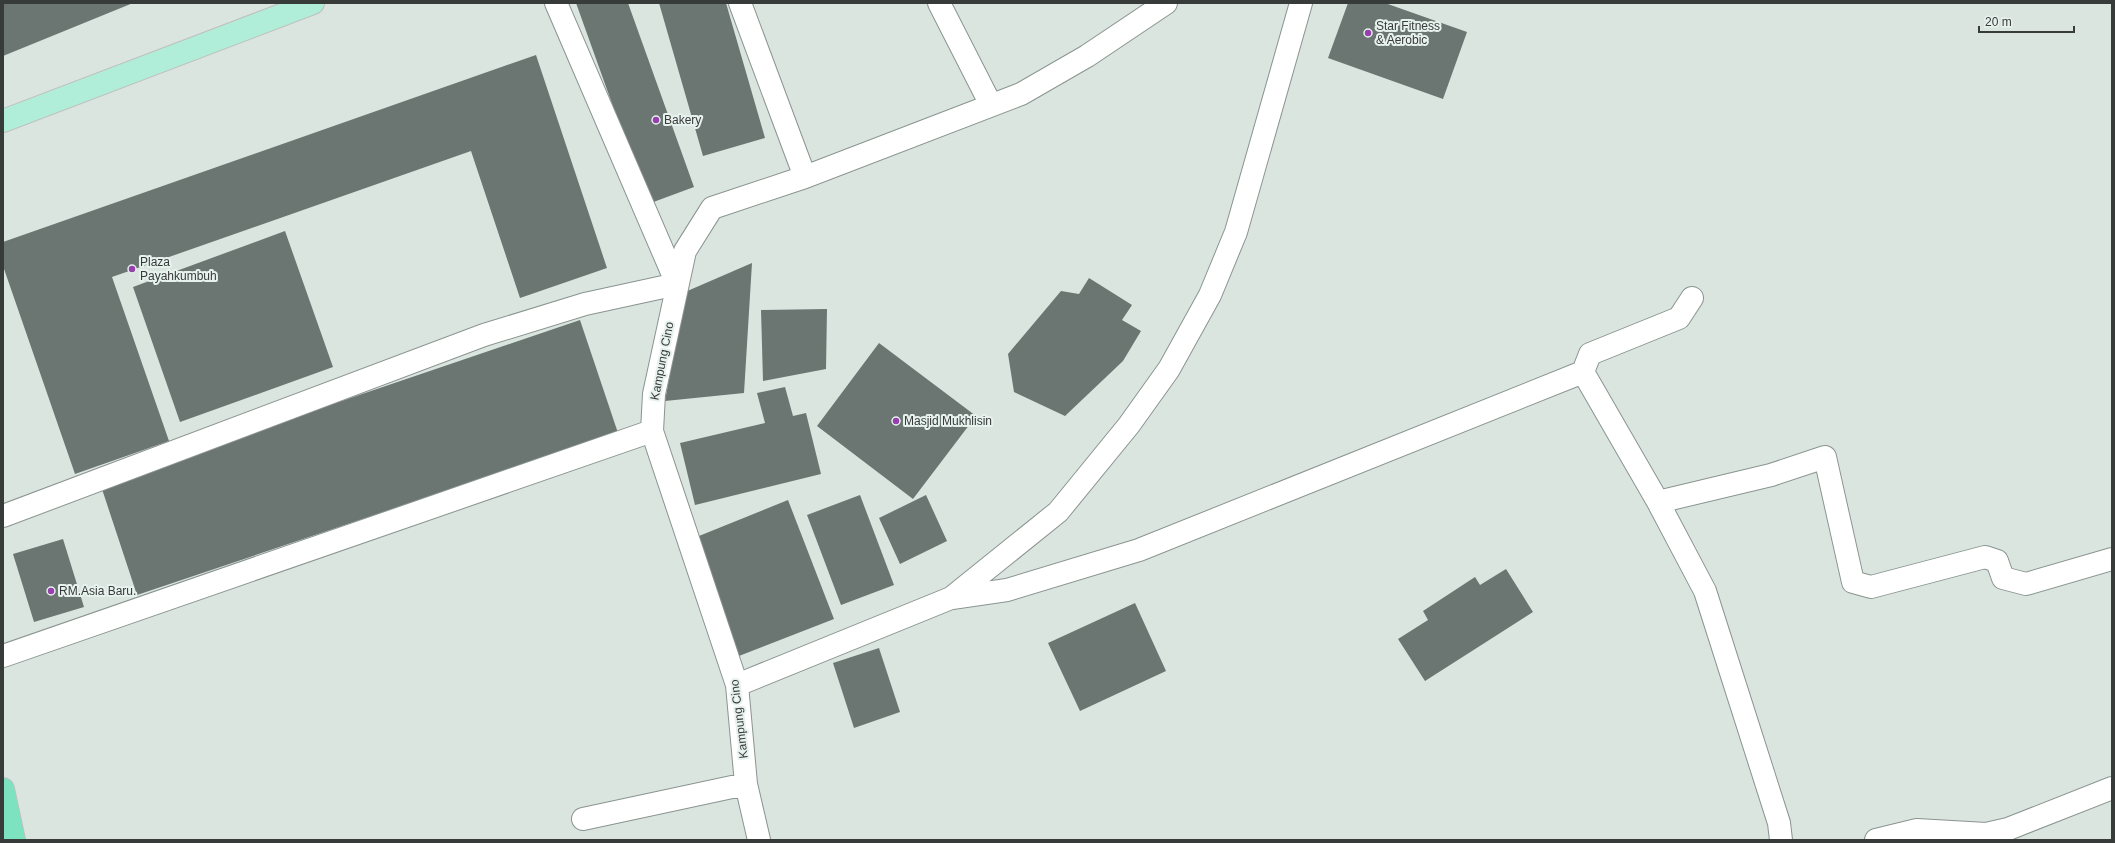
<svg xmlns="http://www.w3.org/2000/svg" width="2115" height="843" viewBox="0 0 2115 843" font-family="Arial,sans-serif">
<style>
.building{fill:#6b7571}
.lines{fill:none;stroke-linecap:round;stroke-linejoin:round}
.minor-casing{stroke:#8a9490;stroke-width:24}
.major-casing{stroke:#bfc0c0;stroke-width:24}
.highway-casing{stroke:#bfc0c0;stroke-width:24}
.minor{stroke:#fff;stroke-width:22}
.major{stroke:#b1eed9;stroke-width:22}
.highway{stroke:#7de2bf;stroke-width:22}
.poi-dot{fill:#9740ad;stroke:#e7f2ee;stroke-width:1.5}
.labels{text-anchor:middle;stroke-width:4;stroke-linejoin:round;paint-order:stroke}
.poi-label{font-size:12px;fill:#373b3a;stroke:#e7f2ee;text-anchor:start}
.street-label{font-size:12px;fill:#373b3a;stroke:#e7f2ee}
</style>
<rect width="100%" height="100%" fill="#dae5e0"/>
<!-- building -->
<path class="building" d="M3 3H133L3 56Z
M576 3H628L694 187 648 204Z
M659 3H726L765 138 703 156Z
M1348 3H1385L1467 32 1443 99 1328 58Z
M536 55 607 268 520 298 471 151 112 277 169 441 75 474 3 266V242Z
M285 231 333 367 180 422 133 287Z
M752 263 744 393 665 401 685 292Z
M1089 278 1132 305 1122 320 1141 331 1123 361 1065 416 1014 392 1008 354 1061 291 1079 294Z
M827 309 826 369 763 381 761 310Z
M580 320 618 433 137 595 100 483Z
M879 343 976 416 913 499 817 426Z
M785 387 793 416 806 413 821 474 695 505 680 443 765 423 757 393Z
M860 495 894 585 841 605 807 515Z
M926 495 947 541 900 564 879 518Z
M788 500 834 619 739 656 694 538Z
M63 539 84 607 34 622 13 554Z
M1506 569 1533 612 1425 681 1398 639 1428 620 1423 611 1475 577 1480 585Z
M1135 603 1166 671 1080 711 1048 643Z
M879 648 900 712 854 728 833 663Z"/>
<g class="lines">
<!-- minor casing -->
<g class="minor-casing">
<path id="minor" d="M740 3 805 177 712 208 685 251 654 394 652 431 737 685 746 784 759 840
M939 3 991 105
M805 177 1021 94 1087 56 1166 3
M1583 372 1658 502 1705 591 1779 823 1781 840
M1658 502 1771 475 1825 457 1853 582 1871 587 1985 557 1997 561 2003 578 2026 584 2112 559
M3 516 484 335 585 304 677 284 556 3
M952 598 1007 590 1139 550 1583 372 1590 354 1679 318 1692 298
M3 656 652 431
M737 685 951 598 1058 512 1129 425 1169 369 1210 295 1236 232 1301 3
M583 819 746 784
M1876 840 1917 830 1986 834 2008 829 2112 788"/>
</g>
<!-- major casing -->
<g class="major-casing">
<path id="major" d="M3 121 313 3"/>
</g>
<!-- highway casing -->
<g class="highway-casing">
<path id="highway" d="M3 789 14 840"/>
</g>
<!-- minor -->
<use href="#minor" class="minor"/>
<!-- major -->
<use href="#major" class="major"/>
<!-- highway -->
<use href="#highway" class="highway"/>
</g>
<!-- markers -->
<g class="poi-dot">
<circle cx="1368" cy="33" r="4"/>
<circle cx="656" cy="120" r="4"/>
<circle cx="132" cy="269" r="4"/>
<circle cx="896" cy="421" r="4"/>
<circle cx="51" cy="591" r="4"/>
</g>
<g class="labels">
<!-- poi labels -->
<g class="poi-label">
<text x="1376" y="30">Star Fitness<tspan x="1376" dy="14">&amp; Aerobic</tspan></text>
<text x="664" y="124">Bakery</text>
<text x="140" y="266">Plaza<tspan x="140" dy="14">Payahkumbuh</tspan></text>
<text x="904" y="425">Masjid Mukhlisin</text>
<text x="59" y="595">RM.Asia Baru.</text>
</g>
<!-- street labels -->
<g class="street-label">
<text transform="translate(662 361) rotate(-79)" y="4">Kampung Cino</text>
<text transform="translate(739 719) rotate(-97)" y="4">Kampung Cino</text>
</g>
</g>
<!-- border -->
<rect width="2115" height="843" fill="none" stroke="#373b3a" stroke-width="8"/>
<!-- scale -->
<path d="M1979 26v6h95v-6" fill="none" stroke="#373b3a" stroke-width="2"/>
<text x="1985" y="26" font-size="12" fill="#373b3a" stroke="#e7f2ee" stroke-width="3" paint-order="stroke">20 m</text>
</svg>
